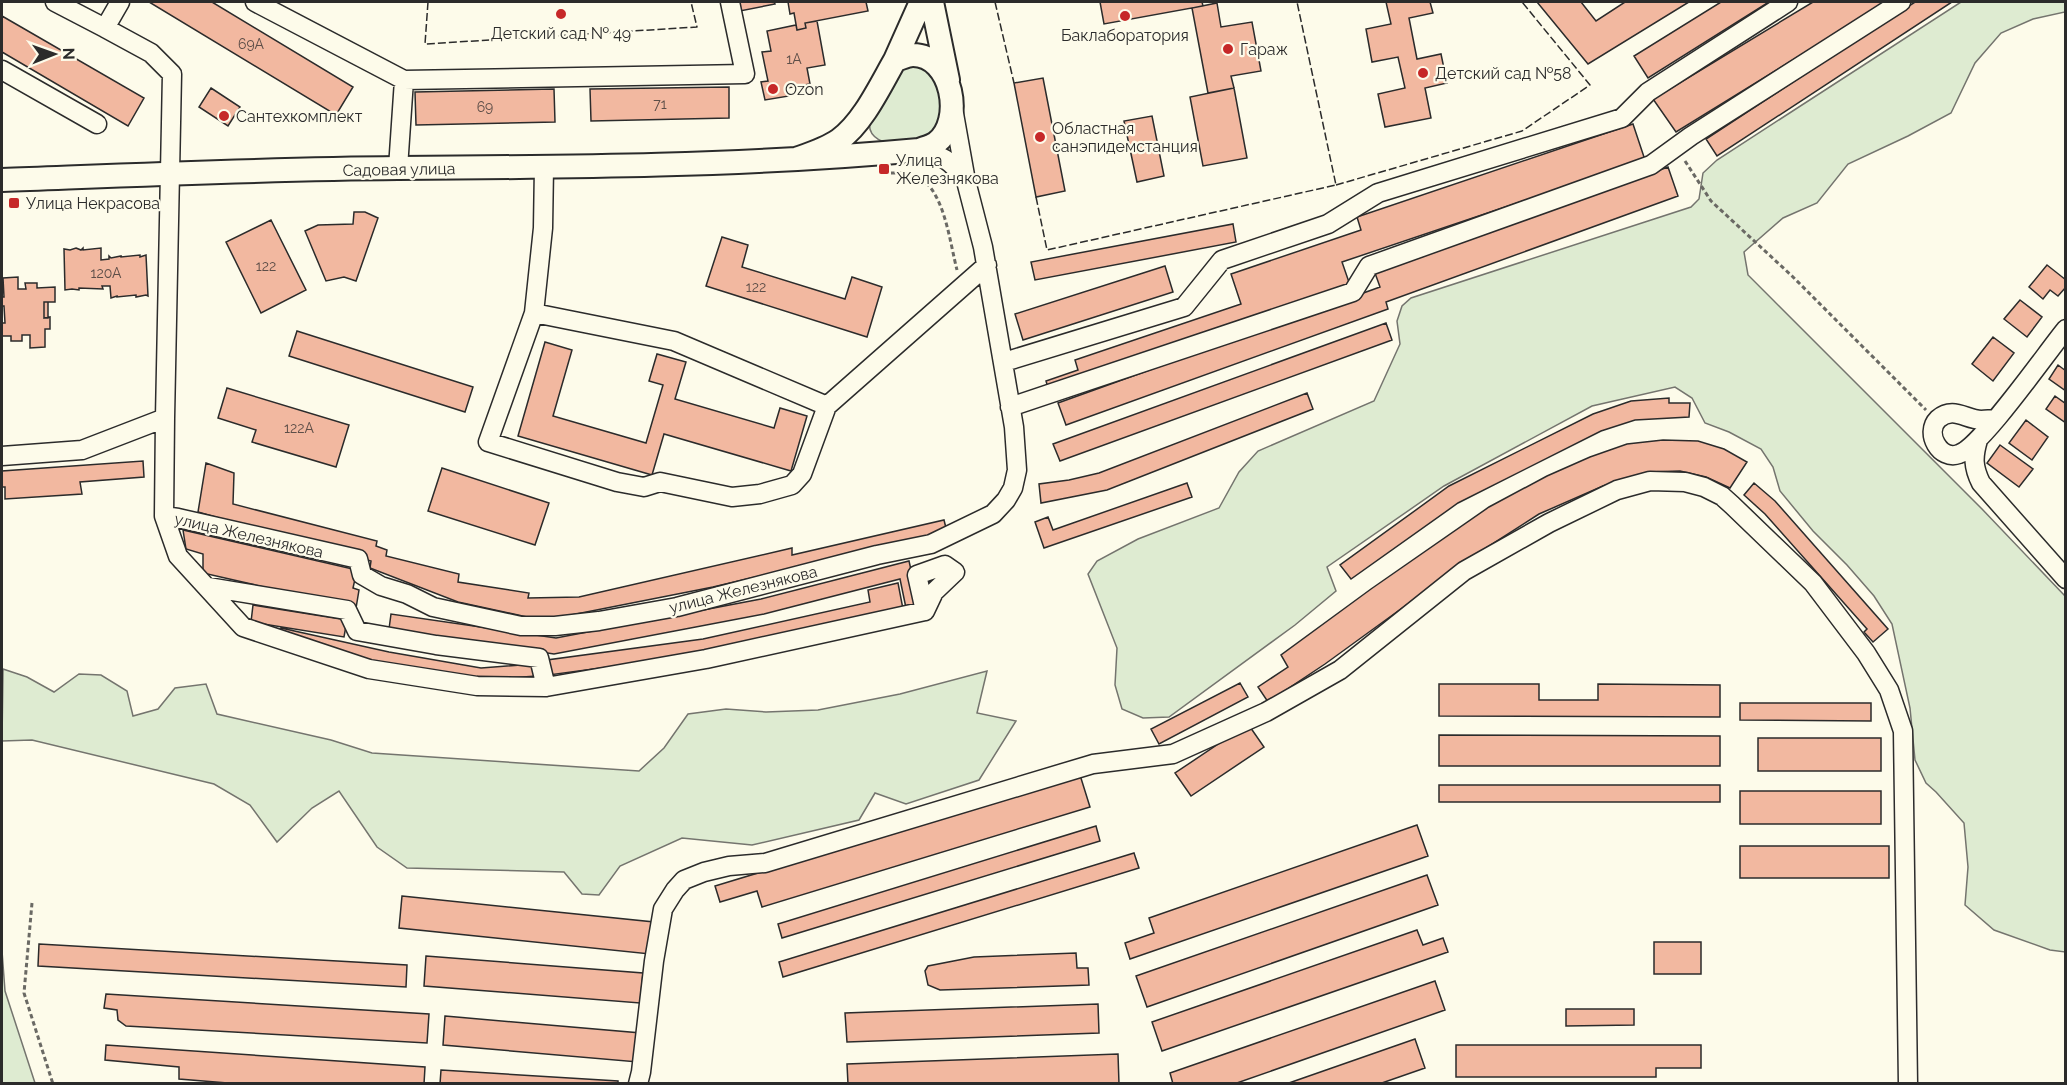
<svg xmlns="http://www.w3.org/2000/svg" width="2067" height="1085" viewBox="0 0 2067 1085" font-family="Raleway,sans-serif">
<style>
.green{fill:#deebd1;stroke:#74746e;stroke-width:1.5}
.building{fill:#f2b8a0;stroke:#2b2b2b;stroke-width:1.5}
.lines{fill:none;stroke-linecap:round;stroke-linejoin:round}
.minor-casing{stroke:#2b2b2b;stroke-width:21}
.major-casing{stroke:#2b2b2b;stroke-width:26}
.path{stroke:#6a6964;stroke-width:3;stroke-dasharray:4.5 3;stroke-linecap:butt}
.minor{stroke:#fdfbea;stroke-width:18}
.major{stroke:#fdfbea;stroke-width:22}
.fence{stroke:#2b2b2b;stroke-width:1.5;stroke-dasharray:8 3;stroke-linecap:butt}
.poi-dot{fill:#c62828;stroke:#fdfbea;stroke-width:2}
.labels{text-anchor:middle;stroke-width:4.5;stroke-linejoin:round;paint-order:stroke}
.number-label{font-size:14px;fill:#5d4e48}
.poi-label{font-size:16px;fill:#2b2b2b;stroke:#fdfbea;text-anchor:start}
.street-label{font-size:16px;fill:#2b2b2b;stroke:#fdfbea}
</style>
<rect width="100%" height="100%" fill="#fdfbea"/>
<!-- green -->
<path class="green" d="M1961 2H2065V12L2033 19 2001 33 1975 63 1951 113 1908 136 1848 164 1817 203 1783 218 1744 252 1748 275 1982 509 2065 596V952L2050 950 1994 930 1965 905 1968 867 1964 823 1936 792 1926 783 1915 760 1910 708 1892 624 1874 596 1847 565 1813 531 1780 491 1773 467 1761 449 1729 432 1705 423 1692 398 1675 387 1592 406 1444 486 1327 567 1336 591 1295 625 1169 717 1143 718 1122 709 1115 685 1117 648 1088 574 1097 561 1138 539 1219 508 1239 472 1258 451 1374 401 1400 344 1397 321 1402 306 1411 298 1691 207 1699 199 1703 173 1717 160Z
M912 64 931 72C935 82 944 97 943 107 942 154 863 154 870 121 873 108 893 81 901 68Z
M3 669 27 677 54 692 79 674 101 675 127 691 133 716 158 709 175 688 206 684 217 714 331 740 372 753 639 771 664 748 688 714 726 709 766 712 818 710 900 694 987 671 977 713 1016 721 979 780 906 804 875 793 859 820 752 845 682 838 620 866 599 895 582 894 564 872 407 868 377 847 339 791 312 808 277 842 250 805 214 784 32 740 2 741Z
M2 951 5 991 35 1083H2Z"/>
<!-- building -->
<path class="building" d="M149 2H212L353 87 336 115Z
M734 2H774L775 4 740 11Z
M788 2H866L868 11 805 23 806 28 797 30 794 13 790 14Z
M1100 2H1202L1203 6 1104 24Z
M1386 2H1430L1433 13 1409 18 1417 59 1441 54 1447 83 1425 88 1431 118 1385 127 1378 94 1405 88 1398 57 1372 62 1366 29 1391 24Z
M1537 2H1581L1596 21 1625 2H1689L1588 64Z
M1721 2H1769L1648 78 1634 56Z
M1813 2H1887L1676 132 1653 99Z
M1915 2H1952L1717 156 1706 139Z
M1217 3 1221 27 1252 22 1261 71 1231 76 1234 88 1208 93 1192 8Z
M2 16 144 98 128 126 2 52Z
M817 21 825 65 807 68 810 84 787 88 789 96 765 100 761 82 768 81 762 52 771 51 767 31 796 25 797 30 806 28 805 23Z
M1043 78 1065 191 1036 197 1014 83Z
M729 87V118L591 121 590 89Z
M211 88 240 107 228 126 199 107Z
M1234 88 1247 158 1203 166 1190 97Z
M554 89 555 122 416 125 415 92Z
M1152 116 1164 176 1137 182 1124 121Z
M1633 124 1645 160 1342 262 1351 288 1049 391 1046 381 1078 370 1075 360 1241 304 1231 274 1361 230 1357 217Z
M1668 167 1678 196 1386 302 1388 309 1066 425 1058 403 1380 287 1375 273Z
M354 212H365L378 218 356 281 344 277 326 281 305 231 318 225 353 224Z
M271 220 306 290 261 313 226 242Z
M1233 224 1236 242 1035 280 1031 262Z
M722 237 748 245 742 267 845 299 852 277 882 287 867 337 706 286Z
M76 248 81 250 83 248V250L101 248V260L109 259V256L111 258 121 256V257L140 255V257L146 255 148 296 146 295 136 297V295L117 297V296L111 298 110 286H102L103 289 79 288V290L72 289 65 290 64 249 70 250Z
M2047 265 2066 280V287L2058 296 2050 290 2043 299 2029 287Z
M1165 266 1173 292 1023 340 1015 314Z
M18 277V289H26L25 283H37V288L55 287V302H44V318L50 317V329H45V347L30 348V335H22V341H11V336H2V323H5L4 306H2V297H4L3 278Z
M2020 300 2042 317 2027 337 2004 319Z
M44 302H48V318H44Z
M1386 323 1392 340 1060 461 1053 444Z
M297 331 473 387 465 412 289 356Z
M1993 337 2014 353 1993 381 1972 364Z
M545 342 572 350 553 416 646 443 663 385 649 381 657 354 686 362 675 399 774 428 780 408 807 416 791 471 664 434 652 475 518 436Z
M2058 365 2066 371V391L2049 379Z
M227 388 349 425 336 467 252 442 256 430 218 418Z
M1307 393 1313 409 1107 490 1041 503 1039 484 1069 480 1099 473Z
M2055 396 2066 404V423L2046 409Z
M1669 398V403H1690L1689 417 1635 420 1601 431 1458 503 1351 579 1340 565 1449 486 1593 414 1631 401Z
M2026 420 2048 437 2032 460 2009 443Z
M1663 440 1698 441 1724 449 1747 462 1730 488 1706 477 1680 471 1648 472 1603 486 1539 514 1478 553 1325 664 1268 702 1258 687 1288 667 1281 655 1371 589 1489 507 1547 476 1590 457 1627 444Z
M2000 445 2033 469 2019 487 1987 463Z
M143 461 144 477 80 482 82 494 5 499V487H2V471Z
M206 463 234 473 233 504 377 541 376 546 387 550 386 556 459 574 458 582 529 593 528 598 579 597 792 548V555L944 520 947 532 713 587 556 618 527 617 458 602 370 568 371 561 198 512Z
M442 468 549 503 535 545 428 511Z
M1187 483 1192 497 1044 548 1035 522 1048 517 1053 530Z
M1754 483 1775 501 1888 629 1873 642 1864 632 1867 629 1765 514 1744 495Z
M183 530 357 570 353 588 359 590 356 608 203 573V554L186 549Z
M909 561 919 605 906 608 900 579 764 614 554 654 389 629 391 614 556 638 761 599Z
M898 583 903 609 705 654 549 675 547 660 703 639 870 602 868 590Z
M253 605 347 620 344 637 251 622Z
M281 628 389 652 481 668 534 664 537 676 479 680 387 665 279 640Z
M1240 683 1248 697 1159 744 1151 729Z
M1439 684H1539V700H1598V684L1720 685V717L1439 716Z
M1740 703H1871V721L1740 720Z
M1248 724 1264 747 1191 796 1175 773Z
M1439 735 1720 736V766H1439Z
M1758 738H1881V771H1758Z
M1080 775 1090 807 762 907 757 891 720 902 715 886Z
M1439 785H1720V802H1439Z
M1740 791H1881V824H1740Z
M1417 825 1428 856 1130 959 1125 943 1154 933 1149 918Z
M1096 826 1100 841 782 938 778 924Z
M1740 846H1889V878H1740Z
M1134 853 1139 868 783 977 779 962Z
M1427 875 1438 905 1147 1007 1136 976Z
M402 896 654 922 650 954 399 928Z
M1417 930 1423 945 1443 938 1448 952 1162 1051 1152 1022Z
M1654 942H1701V974H1654Z
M39 944 407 965 406 987 38 966Z
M1076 953 1077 968H1088L1089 985 940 990 928 985 925 971 928 966 974 957Z
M426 956 643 973 640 1003 424 986Z
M1435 981 1445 1010 1234 1084H1173L1170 1073Z
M106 994 429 1014 427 1043 126 1026 118 1020 117 1010 104 1008Z
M1098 1004 1099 1033 847 1042 845 1013Z
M1566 1009H1634V1025L1566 1026Z
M445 1016 641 1033 638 1062 443 1045Z
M1415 1039 1425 1068 1379 1084H1286Z
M106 1045 425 1067 424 1084H240L179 1079V1067L105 1060Z
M1456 1045H1701V1068H1656V1077H1456Z
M1118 1054 1119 1084H848L847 1064Z
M441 1070 618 1081V1084H440Z"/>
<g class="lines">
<!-- minor casing -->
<g class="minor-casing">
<path id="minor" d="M55 2 105 28
M255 2 404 80 745 74 730 2
M2 70 97 124
M919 150C943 156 949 159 965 179
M544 167 543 228 534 313 488 442 617 482 644 487 660 482 732 497 760 494 792 485 802 474 827 406
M398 168 404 80
M534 313 674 341 827 406 987 265
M1004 362 1184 307 1222 260 1328 224 1378 193 1622 118 1648 92 1788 2
M1010 407 1353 292 1369 266 1651 165 1691 136 1901 2
M165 418 164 516 178 556 243 627 369 669 477 686 546 687 706 659 925 611 917 575 945 565 955 572 934 592 925 611
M1995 419C1991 419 1986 420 1981 420 1965 419 1953 406 1938 419 1924 433 1940 461 1959 454 1981 447 2047 352 2066 329
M1978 440C1973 457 1973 467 1981 483L2066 579
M2 456 82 450 165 418 172 74 151 53 105 28 120 2
M164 516 178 518 358 559 362 575 381 586 407 594 433 607 521 626H555L599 621 677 607 877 555 931 544 993 514 1006 500 1013 488 1017 470 1014 427 983 247 966 181 953 108
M208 587 347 610 357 631 436 645 539 658 546 687
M638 1084 641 1072 654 961 663 909 675 890 684 880 704 872 729 866 765 863 1093 764 1173 754 1266 712 1340 670 1464 571 1549 523 1617 490 1650 481 1685 482 1704 487 1722 496 1732 505 1813 583 1866 653 1889 690 1903 731 1908 1084"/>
</g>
<!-- major casing -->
<g class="major-casing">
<path id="major" d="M932 2 948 80
M895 60 921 2
M2 180C134 175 266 169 398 168 572 167 746 166 919 150 924 148 932 146 936 143 965 121 952 55 913 55 907 55 900 59 895 60 880 86 863 123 839 140 826 149 810 154 796 159"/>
</g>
<!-- path -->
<path class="path" d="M1685 161 1711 201 1792 276 1926 410
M891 173C901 173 914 173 923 180 945 197 950 243 957 270
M32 903 24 993 53 1084"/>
<!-- minor -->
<use href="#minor" class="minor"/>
<!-- major -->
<use href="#major" class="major"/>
<!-- fence -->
<path class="fence" d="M428 2 425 44 697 27 691 2
M995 2 1014 83
M1336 185 1522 131 1590 85 1522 2
M1036 197 1047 250 1336 185 1297 2"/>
</g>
<!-- markers -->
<g class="poi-dot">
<circle cx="561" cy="14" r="6"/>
<circle cx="1125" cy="16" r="6"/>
<circle cx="1228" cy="49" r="6"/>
<circle cx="1423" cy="73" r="6"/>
<circle cx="773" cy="89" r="6"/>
<circle cx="224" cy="116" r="6"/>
<circle cx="1040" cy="137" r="6"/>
<rect x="878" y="163" width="12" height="12" rx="3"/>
<rect x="8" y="197" width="12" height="12" rx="3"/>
</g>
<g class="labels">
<!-- number labels -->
<g class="number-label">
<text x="251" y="49">69А</text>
<text x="794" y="64">1А</text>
<text x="660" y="109">71</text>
<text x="485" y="112">69</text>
<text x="266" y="271">122</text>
<text x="106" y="278">120А</text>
<text x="756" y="292">122</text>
<text x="299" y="433">122А</text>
</g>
<!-- poi labels -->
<g class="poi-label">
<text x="561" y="39" text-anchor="middle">Детский сад № 49</text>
<text x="1125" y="41" text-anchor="middle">Баклаборатория</text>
<text x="1240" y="55">Гараж</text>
<text x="1435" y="79">Детский сад №58</text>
<text x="785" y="95">Ozon</text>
<text x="236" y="122">Сантехкомплект</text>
<text x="1052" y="134">Областная<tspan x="1052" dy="18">санэпидемстанция</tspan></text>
<text x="896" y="166">Улица<tspan x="896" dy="18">Железнякова</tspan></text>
<text x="26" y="209">Улица Некрасова</text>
</g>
<!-- street labels -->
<g class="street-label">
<text transform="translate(399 169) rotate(-1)" y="6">Садовая улица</text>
<text transform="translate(249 535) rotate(13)" y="6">улица Железнякова</text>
<text transform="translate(743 589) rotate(-14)" y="6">улица Железнякова</text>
</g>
</g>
<!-- border -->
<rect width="2067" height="1085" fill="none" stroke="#2b2b2b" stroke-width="6"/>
<!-- north arrow -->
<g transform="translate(54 54) rotate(89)" stroke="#fdfbea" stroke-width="4.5" paint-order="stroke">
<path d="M0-4.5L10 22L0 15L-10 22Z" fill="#2b2b2b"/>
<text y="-9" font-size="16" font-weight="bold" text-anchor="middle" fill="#2b2b2b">N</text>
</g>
</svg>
